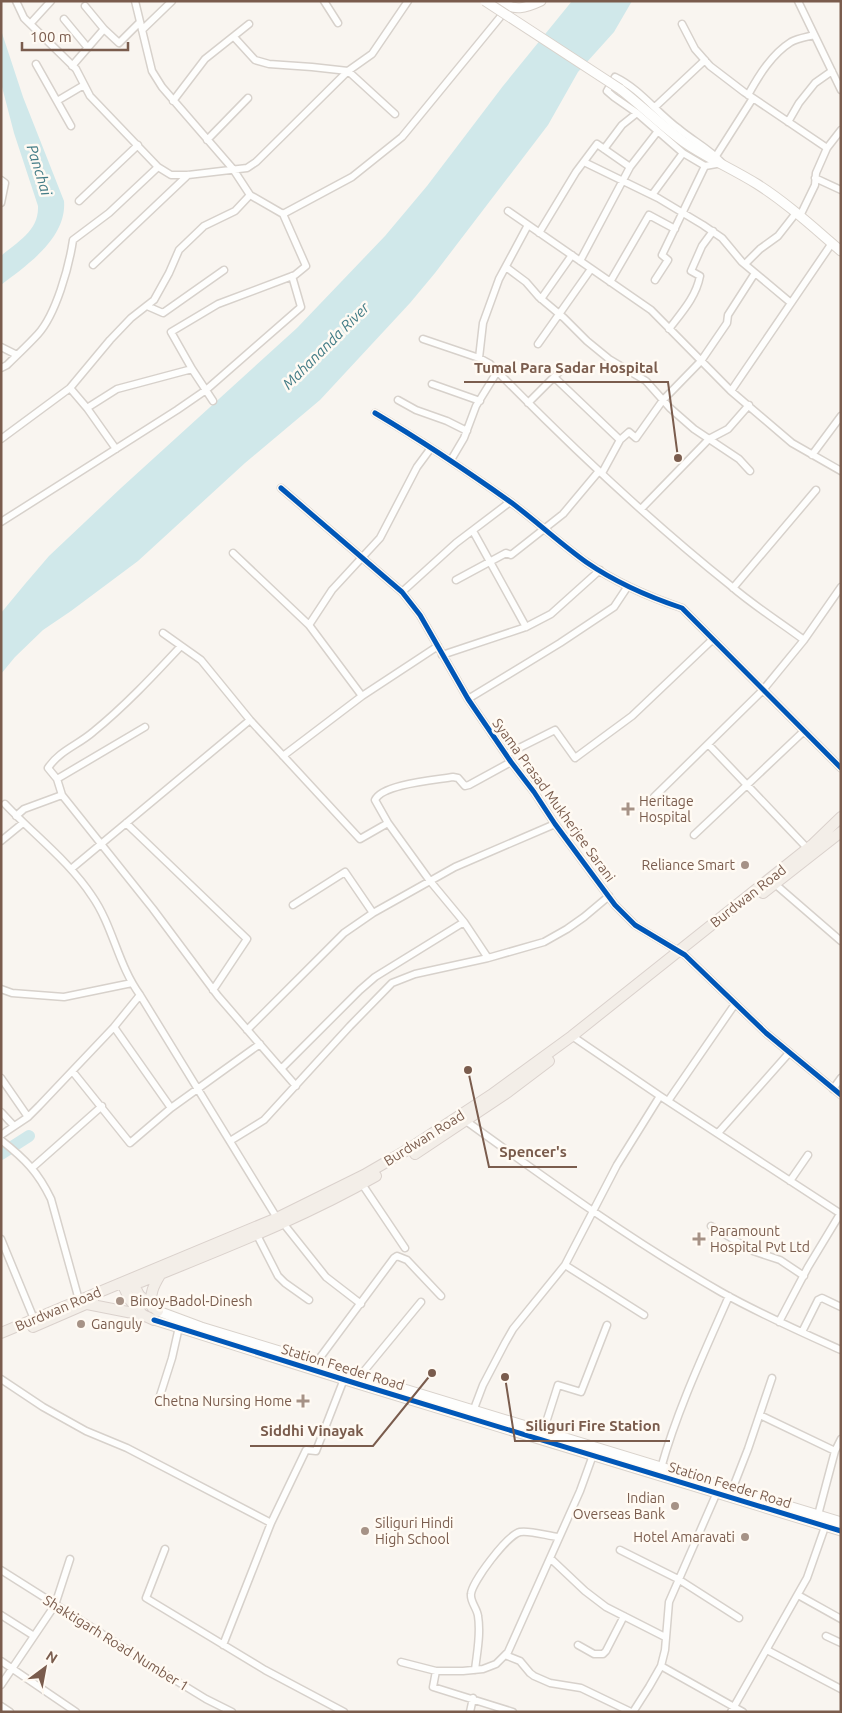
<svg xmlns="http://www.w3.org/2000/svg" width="842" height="1713" viewBox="0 0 842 1713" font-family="Ubuntu,sans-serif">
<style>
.water{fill:#d0e8ea}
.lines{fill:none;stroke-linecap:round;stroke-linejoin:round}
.river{stroke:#d0e8ea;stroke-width:12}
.street-casing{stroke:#d7d1cb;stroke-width:9}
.secondary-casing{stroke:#d9d2cb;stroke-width:11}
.primary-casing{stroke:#dad1cc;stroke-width:12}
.street{stroke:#fefefd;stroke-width:6}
.secondary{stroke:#fefefd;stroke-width:9}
.primary{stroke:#f3eee8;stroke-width:10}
.secondary-bridge-casing{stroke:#d9d2cb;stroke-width:11;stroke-linecap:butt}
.secondary-bridge{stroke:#fefefd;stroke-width:9}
.cycleway-casing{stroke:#fffaf3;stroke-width:8}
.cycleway{stroke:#0057b8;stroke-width:5}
.poi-dot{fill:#a69286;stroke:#fffaf3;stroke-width:2}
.labels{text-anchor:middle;stroke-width:5;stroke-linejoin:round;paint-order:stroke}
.street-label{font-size:14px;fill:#7a5c4d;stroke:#fffaf3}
.poi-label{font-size:14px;fill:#7a5c4d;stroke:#fffaf3;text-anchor:start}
.water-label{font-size:15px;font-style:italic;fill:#437c86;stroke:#fffaf3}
.leader{fill:none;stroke:#7a5c4d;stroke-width:2}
.callout-dot{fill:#7a5c4d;stroke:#fffaf3;stroke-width:2}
.callout-label{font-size:15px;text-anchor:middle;font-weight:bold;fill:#7a5c4d;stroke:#fffaf3;stroke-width:5;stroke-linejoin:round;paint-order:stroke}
</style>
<rect width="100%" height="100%" fill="#f9f5f0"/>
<!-- water -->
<path class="water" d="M572 1H632L614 32 578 72 548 125 435 273 410 303 320 400 245 463 138 561 71 611 43 630 15 657 1 674V613L25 584 49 556 121 488 297 328 385 236 427 186 503 86Z
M1 30 23 97 64 201C67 238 27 265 1 285V256C18 241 39 231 38 206L14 133 1 83Z"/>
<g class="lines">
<!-- river -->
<path class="river" d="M1 1154 29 1136"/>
<!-- street casing -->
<g class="street-casing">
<path id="street" d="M16 1 24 18 76 69 90 96 158 167 171 175H188L247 168 256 162 348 71 372 54 408 1
M135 1 152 71 162 87 233 169 250 195 283 214 306 266 295 275 218 304 171 332 192 369 213 401
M324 1 338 23
M798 1 841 90
M85 6 104 29 119 43 140 22
M64 19 88 48
M30 24 51 1
M682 24 695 49 710 66 744 92 827 148
M142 30 172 1
M234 37 255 60 269 64 312 67 348 71 395 114
M36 64 71 126
M72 66 104 29
M615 77C640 89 657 113 679 129 693 141 710 149 722 163L705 166 683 153 637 113 614 97 607 91Z
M748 95C759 75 772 54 791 42 798 38 807 37 814 35
M57 101 84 85
M173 101 205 59 249 24
M655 107 705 60
M788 122 799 103 815 83 832 71
M207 140 248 98
M604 149 622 125 637 113
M716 156 753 98
M584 162 658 198 703 225 722 238 742 262 791 303
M815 178 841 190
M1 180 5 183 1 203
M652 195 683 153
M79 201 138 145
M508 211 651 310 731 391 792 443 841 471
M283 214 352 177 402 137 506 10
M800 216 815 185 816 173 827 148 841 130
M539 233 576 172 597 144 630 167
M580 261 630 167 658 131
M745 264 760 249 778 236 796 213
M93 265 188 175
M506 267 526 282 539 297 564 318 587 341 609 359 646 381 670 408 694 429 739 459 750 471
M655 280 668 260 662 255 705 166
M610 282 649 215 675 229
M541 299 572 255
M147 306 163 313 224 270
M669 329C682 312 696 297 700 276L691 271 702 246 713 231
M423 339 479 358 490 364C566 442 646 518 731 586 754 606 780 622 804 640
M538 344 591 269
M1 347 17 355
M479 358 483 323 499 279 528 225
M1 368 7 365C17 355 28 345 38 334 56 314 69 267 73 240L109 213 158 167
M554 377 620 440 602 473
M432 384 480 401
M70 388 87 408 117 389 192 369
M731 391 832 243
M398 400 416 410 447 421 467 431
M528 403 562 369
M87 408 116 449
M375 413C422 441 467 471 512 503 537 522 561 544 586 562 615 582 649 597 682 608L841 768
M1 439 70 388 110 340 131 318 154 300 169 273 179 250 204 226 235 211 250 195
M620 440 629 432 636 438 663 400 701 361 727 323 728 315 755 273
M812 455 841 416
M451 460 464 438 476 406 497 372
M281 488 402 592 420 615 468 699 511 762 534 792 555 824 615 905 635 925 685 955 766 1033 841 1095
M641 509 709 439 728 429 749 405
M1 522 177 410 206 390 301 307 292 276
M473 531 526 627
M233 553 309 625 362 696
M456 580 506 553 511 555 563 514 599 471
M733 588 816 490
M402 592 456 543 510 502
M309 625 332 590 380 538 417 467 431 448
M163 633 201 660 250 720 360 839 388 823 430 881 464 922 488 958
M442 655 526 627 551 614 600 570
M468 699 560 643 614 607 628 586
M708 744 808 849
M507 754 555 730 575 758 632 716 713 639
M283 756 362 696 438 646
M57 779 145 727
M62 795 153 909 218 996 296 1086
M654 797 763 690 804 640 841 587
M5 804C34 835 69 861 92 896 113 926 118 965 140 995L277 1218
M16 816 24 809 62 795 57 779 48 768C59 751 78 745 93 732 125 706 153 676 181 646
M126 823 247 939 213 990
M388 823 375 800C382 784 436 780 453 777L458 778 465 786 469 785 511 762
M694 835 804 731
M1 841 23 823
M71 869 250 720
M775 884 841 941
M293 905 345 872 373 913
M1 989 12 993 64 997 132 983
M114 1027 171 1108
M247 1030 344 933 373 913 455 867 555 824
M572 1036 660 1096 841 1214
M281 1069 360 990 375 977 464 922
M73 1072 130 1143 171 1108 260 1044
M1 1078 28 1117
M833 1089 841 1078
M668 1101 735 1004
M1 1112 14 1126
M466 1121C549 1181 632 1241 721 1292 760 1314 801 1332 841 1350
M718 1133 789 1053
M1 1135 28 1117 39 1106 114 1027 140 995
M1 1140C25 1159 38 1172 51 1199L79 1300
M230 1141 264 1120 350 1026 392 983 415 974 488 958 544 942 567 929 584 917 609 896
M32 1168 102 1106
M790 1181 808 1155
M362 1184 405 1248
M283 1223 326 1277 361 1304
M711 1226 753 1251 780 1260 804 1276
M257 1235 278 1276 285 1283 309 1300
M1 1239 34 1319
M565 1265 644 1315
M779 1322 808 1267 840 1214
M802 1332 818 1300 822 1298 841 1307
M316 1363 394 1258 397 1256 407 1260 441 1296
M360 1376 421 1302
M1 1379 43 1407 86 1431 127 1448 271 1523
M158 1402 172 1358 179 1327
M472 1414 483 1385 505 1343 513 1329 565 1265 617 1165 660 1096
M760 1415 835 1451
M543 1432 558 1385 581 1392 607 1325
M661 1468C678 1408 704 1353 729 1296
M732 1490 748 1449 772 1378
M818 1515 835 1451 841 1439
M165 1549 146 1598 265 1670 344 1712
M620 1550 678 1579 739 1618
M550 1558 585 1591 606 1607 665 1637
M1 1570 175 1680 206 1699 232 1712
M798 1595 841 1619
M1 1615 34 1636
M826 1636 841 1643
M223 1645 271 1523 306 1450 316 1451 344 1379
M578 1645 594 1654H603L606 1651 624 1616
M767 1650 841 1689
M505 1655 520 1661 530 1673 534 1676 550 1683 581 1688 631 1712
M1 1661 76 1712
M401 1662 436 1671H463L483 1669 496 1664 508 1652 580 1491 593 1455
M661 1666 743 1712
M475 1670C477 1652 481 1634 478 1616 477 1608 470 1602 471 1594 472 1582 507 1535 520 1532 529 1530 548 1536 558 1537
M436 1671 433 1687 513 1712
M1 1685 55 1605 70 1559
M1 1706 10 1712
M470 1712 473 1698
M633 1712 649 1687 661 1666 665 1650 669 1602 718 1490
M731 1712 807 1578 826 1524"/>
</g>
<!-- secondary casing -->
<g class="secondary-casing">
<path id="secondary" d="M500 1C514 12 526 8 541 1
M620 89C642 106 662 126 684 142 707 158 733 169 757 184 787 203 814 228 841 251
M158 1311 201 1327 841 1522
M154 1320 358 1384 841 1531"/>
</g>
<!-- primary casing -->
<g class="primary-casing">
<path id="primary" d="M763 893 841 832
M415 1154 508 1092 549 1061
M131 1279 139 1295 158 1311
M141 1282C221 1249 301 1219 376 1176
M122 1283 130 1300 142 1314
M87 1304 143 1315 154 1320
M152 1307C149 1294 154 1285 160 1275
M33 1327 93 1301
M1 1333 277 1218 364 1175 407 1150 491 1095 572 1036 812 845 841 817"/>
</g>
<!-- street -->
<use href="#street" class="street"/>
<!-- secondary -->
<use href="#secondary" class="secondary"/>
<!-- primary -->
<use href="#primary" class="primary"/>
<!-- secondary-bridge casing -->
<g class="secondary-bridge-casing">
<path id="secondary-bridge" d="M485 1 620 89"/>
</g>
<!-- secondary-bridge -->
<use href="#secondary-bridge" class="secondary-bridge"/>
<!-- cycleway casing -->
<g class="cycleway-casing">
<path id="cycleway" d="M375 413C422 441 467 471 512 503 537 522 561 544 586 562 615 582 649 597 682 608L841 768
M281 488 402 592 420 615 468 699 511 762 534 792 555 824 615 905 635 925 685 955 766 1033 841 1095
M154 1320 358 1384 841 1531"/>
</g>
<!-- cycleway -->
<use href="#cycleway" class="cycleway"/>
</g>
<!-- markers -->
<g class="poi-dot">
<path d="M625.5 801.5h5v5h5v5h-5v5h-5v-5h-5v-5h5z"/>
<circle cx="745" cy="865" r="5"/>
<path d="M696.5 1231.5h5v5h5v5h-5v5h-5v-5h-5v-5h5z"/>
<circle cx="120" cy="1301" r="5"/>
<circle cx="81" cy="1324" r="5"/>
<path d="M300.5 1393.5h5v5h5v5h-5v5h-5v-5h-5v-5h5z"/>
<circle cx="675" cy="1506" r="5"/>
<circle cx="365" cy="1531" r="5"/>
<circle cx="745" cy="1537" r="5"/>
</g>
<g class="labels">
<!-- street labels -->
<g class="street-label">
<text transform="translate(554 800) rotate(54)" y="5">Syama Prasad Mukherjee Sarani</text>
<text transform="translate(748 896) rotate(-38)" y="5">Burdwan Road</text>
<text transform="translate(424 1138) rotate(-32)" y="5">Burdwan Road</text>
<text transform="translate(58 1309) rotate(-23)" y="5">Burdwan Road</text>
<text transform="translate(343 1367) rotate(17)" y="5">Station Feeder Road</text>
<text transform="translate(730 1485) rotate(17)" y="5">Station Feeder Road</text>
<text transform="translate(116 1643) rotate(32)" y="5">Shaktigarh Road Number 1</text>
</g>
<!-- poi labels -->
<g class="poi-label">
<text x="639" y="806">Heritage<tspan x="639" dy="16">Hospital</tspan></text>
<text x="735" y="870" text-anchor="end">Reliance Smart</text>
<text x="710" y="1236">Paramount<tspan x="710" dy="16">Hospital Pvt Ltd</tspan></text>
<text x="130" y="1306">Binoy-Badol-Dinesh</text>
<text x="91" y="1329">Ganguly</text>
<text x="292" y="1406" text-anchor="end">Chetna Nursing Home</text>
<text x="665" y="1503" text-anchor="end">Indian<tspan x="665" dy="16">Overseas Bank</tspan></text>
<text x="375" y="1528">Siliguri Hindi<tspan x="375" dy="16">High School</tspan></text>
<text x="735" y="1542" text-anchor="end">Hotel Amaravati</text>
</g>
<!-- water labels -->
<g class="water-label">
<text transform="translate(39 170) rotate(73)" y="5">Panchai</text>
<text transform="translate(326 346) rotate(-45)" y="5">Mahananda River</text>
</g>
</g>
<!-- callouts -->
<path class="leader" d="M678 458L668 382H464M468 1070L489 1167H577M505 1377L515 1441H670M432 1373L373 1446H250"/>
<g class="callout-dot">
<circle cx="678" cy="458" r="5"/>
<circle cx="468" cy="1070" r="5"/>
<circle cx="505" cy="1377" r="5"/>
<circle cx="432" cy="1373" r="5"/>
</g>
<g class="callout-label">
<text x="566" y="373">Tumal Para Sadar Hospital</text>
<text x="533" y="1157">Spencer's</text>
<text x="593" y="1431">Siliguri Fire Station</text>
<text x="312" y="1436">Siddhi Vinayak</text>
</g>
<!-- border -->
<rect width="842" height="1713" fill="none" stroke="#7a5c4d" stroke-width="5"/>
<!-- north arrow -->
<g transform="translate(45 1668) rotate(32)" stroke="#fffaf3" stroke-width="4" paint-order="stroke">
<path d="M0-4L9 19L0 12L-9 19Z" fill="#7a5c4d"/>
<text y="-8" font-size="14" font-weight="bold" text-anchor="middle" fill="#7a5c4d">N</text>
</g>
<!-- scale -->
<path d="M22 42v8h106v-8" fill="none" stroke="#7a5c4d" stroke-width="2.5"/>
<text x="30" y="42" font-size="15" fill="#7a5c4d" stroke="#fffaf3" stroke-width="4" paint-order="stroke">100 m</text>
</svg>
